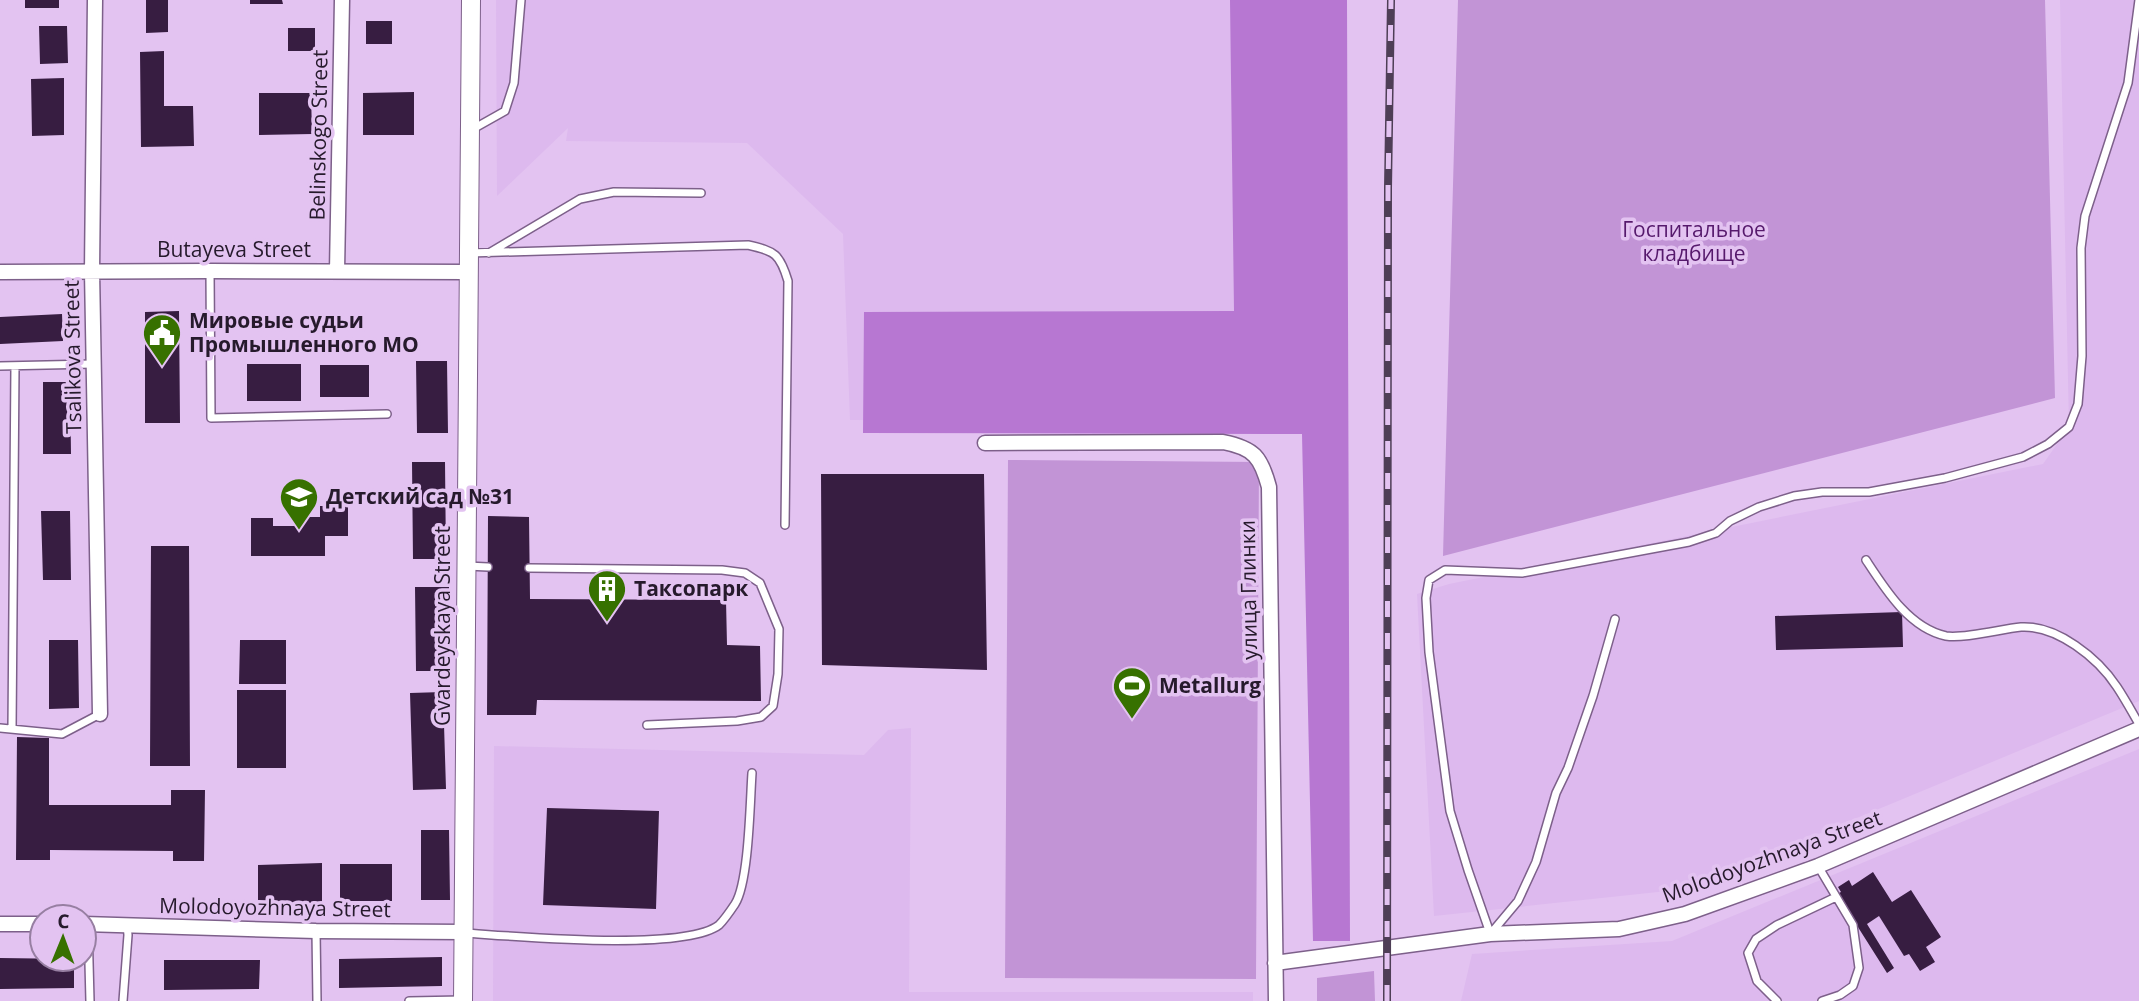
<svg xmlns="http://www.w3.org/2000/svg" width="2139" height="1001" viewBox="0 0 2139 1001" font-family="'Open Sans',sans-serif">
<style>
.built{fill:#ddb9ee}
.green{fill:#c294d6}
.forest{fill:#b777d2}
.building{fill:#371d41}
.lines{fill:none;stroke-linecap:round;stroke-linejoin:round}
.service-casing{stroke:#7d608a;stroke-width:10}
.minor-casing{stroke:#7d608a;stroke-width:17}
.tertiary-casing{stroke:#7d608a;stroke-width:20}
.service{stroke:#fff;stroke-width:7}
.minor{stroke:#fff;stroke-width:14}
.tertiary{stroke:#fff;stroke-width:18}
.rail-casing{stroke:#4e3e56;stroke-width:8}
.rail{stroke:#e3c3f1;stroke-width:5;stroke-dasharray:16;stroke-linecap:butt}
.labels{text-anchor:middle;stroke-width:7;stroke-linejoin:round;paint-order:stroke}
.street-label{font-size:21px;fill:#261a2c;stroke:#e3c3f1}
.park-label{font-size:21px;fill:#56196c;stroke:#e3c3f1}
.poi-label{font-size:21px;font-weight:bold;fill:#261a2c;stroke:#e3c3f1;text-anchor:start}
</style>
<rect width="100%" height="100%" fill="#e3c3f1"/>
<!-- built -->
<path class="built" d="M496 0H1282L1291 421 850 420 843 234 747 143 566 141 568 128 497 196Z
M2060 0H2139V701L1686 889 1434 916 1417 594 1449 584 2043 464 2069 427Z
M911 728 909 992H1253V1001H493L494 746 864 755 888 730Z
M2139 749V1001H1461L1472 954 1672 941Z"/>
<!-- green -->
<path class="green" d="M1458 0H2045L2055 398 1443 556Z
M1008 460 1259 462 1256 979 1005 978Z
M1374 971 1375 1001H1317V978Z"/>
<!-- forest -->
<path class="forest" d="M1230 0H1347L1350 941H1313L1302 434 863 433 864 312 1234 311Z"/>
<!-- building -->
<path class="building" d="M25 0H59V8H25Z
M146 0H168V32L146 33Z
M250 0H282L283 4H250Z
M366 21H392V44H366Z
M39 26H67L68 63 40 64Z
M288 28H315V51H288Z
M164 51V106H193L194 146 141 147 140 52Z
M64 78V135L32 136 31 79Z
M414 92V135H363V93Z
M259 93H311L312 134 259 135Z
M179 311 180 423H145V312Z
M62 314 63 341 0 344V317Z
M416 361H447L448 433H417Z
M247 364H301V401H247Z
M320 365H369V397H320Z
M43 382H70L71 454H43Z
M412 462H445L446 559H413Z
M821 474H984L987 670 822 665Z
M320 506H348V536H325V556H251V518H273V526H302V517H320Z
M41 511H70L71 580H43Z
M488 516 529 517 530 599 726 600 727 645 760 646 761 701 537 700 536 715H487Z
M151 546H189L190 766H150Z
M415 587H449L450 671H416Z
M1902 612 1903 647 1776 650 1775 616Z
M49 640H78L79 708 49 709Z
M240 640H286V684H239Z
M237 690H286V768H237Z
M443 692 446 789 413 790 410 693Z
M17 737 49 738V805H171V790H205L204 861H173V851L50 850V860H16Z
M547 808 659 811 656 909 543 905Z
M421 830H449L450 900H421Z
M322 863V903H258V865Z
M340 864H392V901H340Z
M1873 872 1892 902 1911 890 1941 937 1926 947 1935 962 1920 971 1909 954 1904 956 1879 916 1867 924 1894 968 1887 973 1837 894 1841 892 1838 887 1849 880 1852 886Z
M442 957V986L339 988V959Z
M0 958 74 959V988L0 989Z
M164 960H260L259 989 164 990Z"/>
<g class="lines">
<!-- service casing -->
<g class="service-casing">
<path id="service" d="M473 129 505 111 514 83 521 0
M469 253 748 245C775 251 780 254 788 281L785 525
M489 253 580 199 614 192 701 193
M210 271 211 418 387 414
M0 366 93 364
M1866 560C1885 589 1909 628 1946 636 1964 639 2001 629 2021 627 2057 625 2098 658 2117 687 2125 699 2132 712 2139 724
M467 566 488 567
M529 568 722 570 745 573 760 583 779 629 778 674 773 706 761 717 737 721 647 725
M0 728 62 734 100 714
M12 729 15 366
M1818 866 1853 925 1859 968 1853 986 1840 995 1822 1001
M88 924 90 1001
M316 931 317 1001
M1492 932 1518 901 1536 862 1556 793 1568 768 1593 696 1615 619
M465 933C513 936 684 952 719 925 724 920 731 910 735 904 749 882 750 802 752 773
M1490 933 1468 870 1450 811 1429 652 1426 598 1429 580 1445 570 1522 573 1689 542 1716 533 1730 521 1759 507 1794 496 1822 492H1869L1945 478 2023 457 2048 444 2069 427 2078 404 2082 356 2081 248 2085 216 2128 83 2139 0
M123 1001 128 935 127 925
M409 1001 462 1000
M1777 1001 1757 981 1748 953 1756 939 1777 925 1836 897"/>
</g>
<!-- minor casing -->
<g class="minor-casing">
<path id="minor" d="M95 0 92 271 100 714
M337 271 342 0
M0 272 210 271 467 272
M985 443 1223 442C1254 448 1261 457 1269 487L1276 1001
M0 924H42
M84 924 316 931 464 932
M1275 963 1490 934 1619 929 1685 914 1818 866 2139 729"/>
</g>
<!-- tertiary casing -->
<g class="tertiary-casing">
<path id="tertiary" d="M463 1001 471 0"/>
</g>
<!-- service -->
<use href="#service" class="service"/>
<!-- minor -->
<use href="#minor" class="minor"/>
<!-- tertiary -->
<use href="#tertiary" class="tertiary"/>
<!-- rail casing -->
<g class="rail-casing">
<path id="rail" d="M1387 1001 1388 188 1391 0"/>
</g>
<!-- rail -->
<use href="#rail" class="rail"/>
</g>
<!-- icons -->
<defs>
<g id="civic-pin" transform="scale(2.0125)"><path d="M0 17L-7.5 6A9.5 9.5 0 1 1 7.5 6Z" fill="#377100" stroke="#e3c3f1"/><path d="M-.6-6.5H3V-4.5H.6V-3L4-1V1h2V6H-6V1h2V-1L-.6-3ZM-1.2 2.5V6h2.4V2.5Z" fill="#fff"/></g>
<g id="school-pin" transform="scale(2.0125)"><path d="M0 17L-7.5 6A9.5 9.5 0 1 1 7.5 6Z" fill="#377100" stroke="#e3c3f1"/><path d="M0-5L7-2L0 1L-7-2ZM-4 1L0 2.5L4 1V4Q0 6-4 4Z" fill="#fff"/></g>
<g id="building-pin" transform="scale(2.0125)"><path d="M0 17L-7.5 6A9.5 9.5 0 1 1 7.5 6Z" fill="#377100" stroke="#e3c3f1"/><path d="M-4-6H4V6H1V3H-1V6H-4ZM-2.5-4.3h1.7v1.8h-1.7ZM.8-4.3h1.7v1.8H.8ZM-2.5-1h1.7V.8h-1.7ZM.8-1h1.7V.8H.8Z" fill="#fff"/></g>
<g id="stadium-pin" transform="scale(2.0125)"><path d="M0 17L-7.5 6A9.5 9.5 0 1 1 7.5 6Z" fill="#377100" stroke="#e3c3f1"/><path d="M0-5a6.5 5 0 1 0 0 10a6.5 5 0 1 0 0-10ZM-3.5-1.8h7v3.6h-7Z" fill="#fff"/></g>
</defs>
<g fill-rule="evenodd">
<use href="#civic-pin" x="162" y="333"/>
<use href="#school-pin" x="299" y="497"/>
<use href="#building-pin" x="607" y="589"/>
<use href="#stadium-pin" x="1132" y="686"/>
</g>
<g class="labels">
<!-- street labels -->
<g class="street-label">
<text transform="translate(319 135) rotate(-89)" y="7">Belinskogo Street</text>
<text x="234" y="257">Butayeva Street</text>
<text transform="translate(73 357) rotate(-91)" y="7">Tsalikova Street</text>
<text transform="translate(1249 590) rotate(-91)" y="7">улица Глинки</text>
<text transform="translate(443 626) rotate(-90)" y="7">Gvardeyskaya Street</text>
<text transform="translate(1772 857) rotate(-20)" y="7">Molodoyozhnaya Street</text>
<text transform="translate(275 908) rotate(1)" y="7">Molodoyozhnaya Street</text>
</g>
<!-- park labels -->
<g class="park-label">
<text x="1694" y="237">Госпитальное<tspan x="1694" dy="24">кладбище</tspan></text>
</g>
<!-- poi labels -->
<g class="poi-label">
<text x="189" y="328">Мировые судьи<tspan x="189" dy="24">Промышленного МО</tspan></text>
<text x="326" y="504">Детский сад №31</text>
<text x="634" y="596">Таксопарк</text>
<text x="1159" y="693">Metallurg</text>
</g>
</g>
<!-- north arrow -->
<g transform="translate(63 938) rotate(1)"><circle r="33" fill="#e3c3f1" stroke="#977fa2" stroke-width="2"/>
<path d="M0-5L12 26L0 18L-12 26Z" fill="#377100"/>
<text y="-10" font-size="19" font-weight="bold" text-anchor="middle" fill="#261a2c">С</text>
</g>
</svg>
